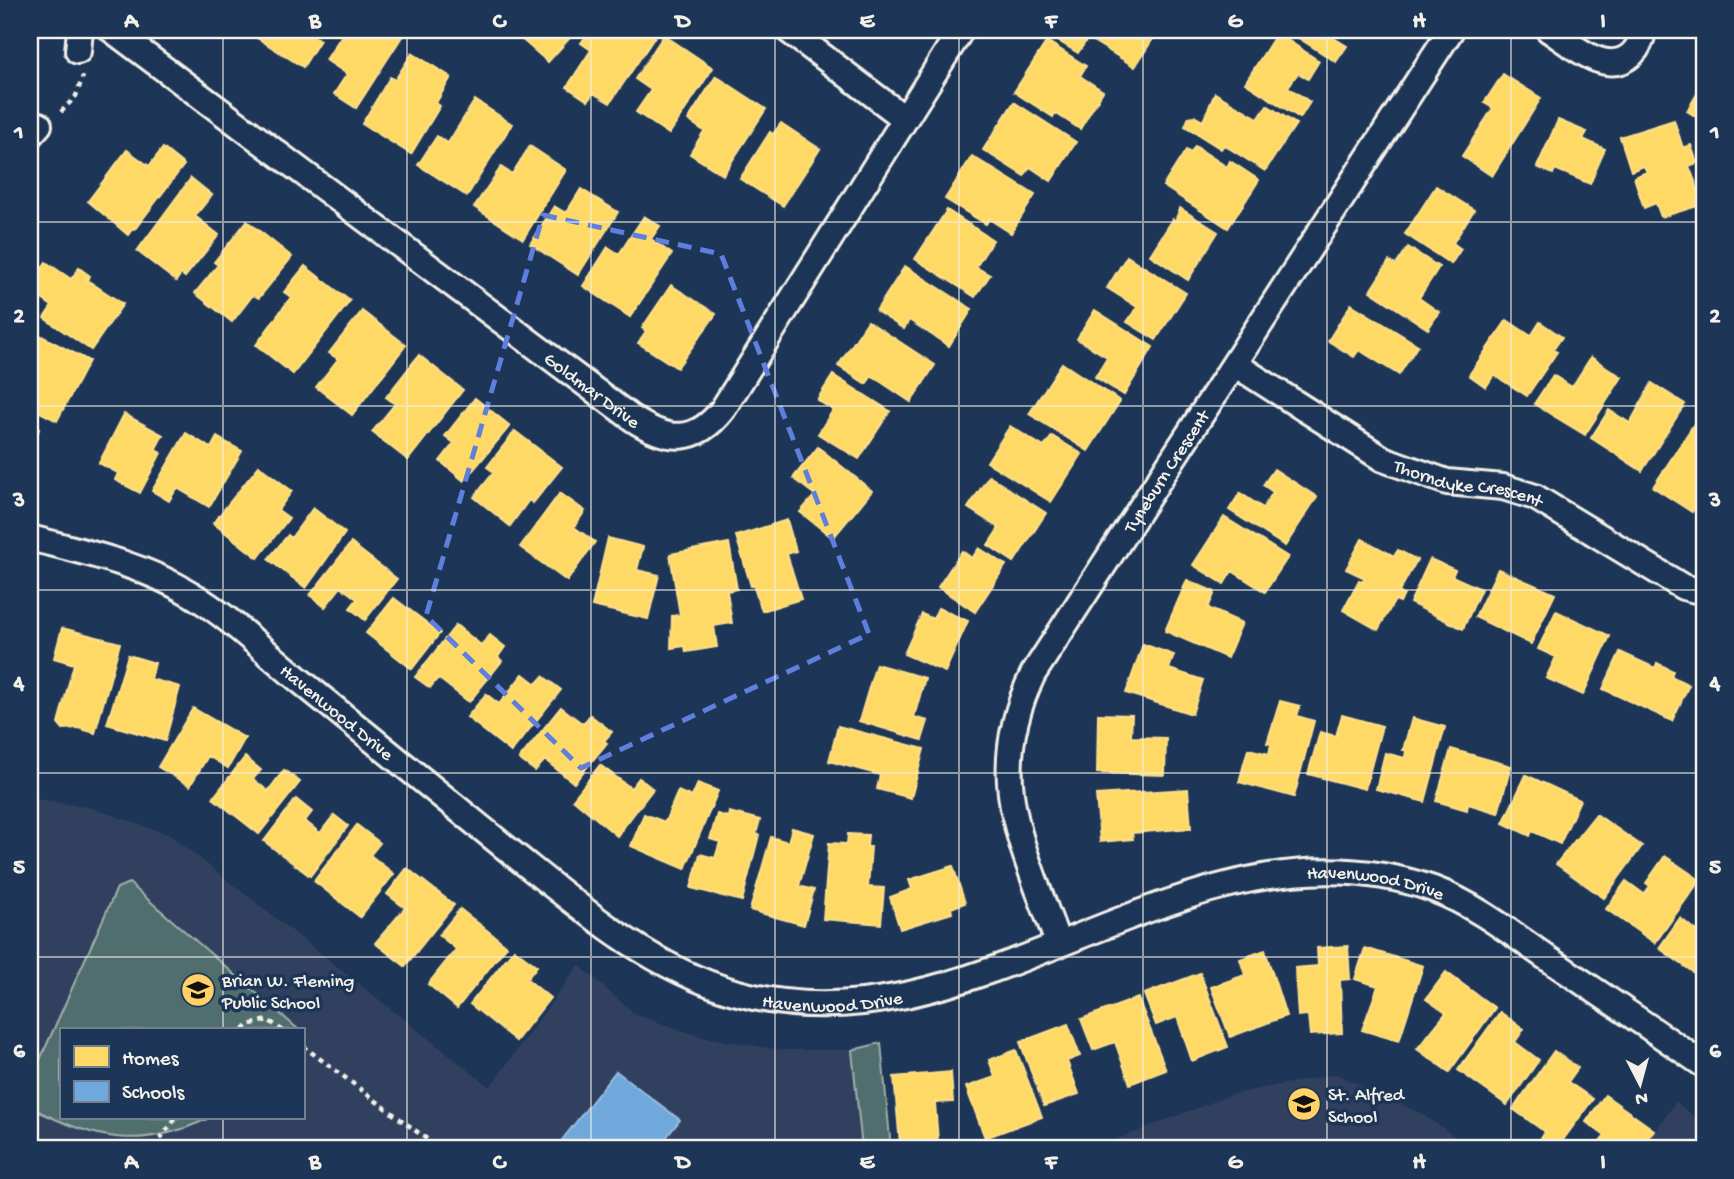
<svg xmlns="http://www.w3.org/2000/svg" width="1734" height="1179" viewBox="0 0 1734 1179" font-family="'Gochi Hand',sans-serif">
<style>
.built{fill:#314161;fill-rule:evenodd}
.green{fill:#506e6d;stroke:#a2b0aa;stroke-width:2}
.homes{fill:#ffd966;stroke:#fce08d;stroke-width:2}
.schools{fill:#6fa8dc;stroke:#97bee0;stroke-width:2}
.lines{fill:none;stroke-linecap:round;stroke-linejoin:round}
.minor-casing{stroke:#f4f1e8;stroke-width:30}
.path{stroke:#f4f1e8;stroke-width:4.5;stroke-dasharray:5 5;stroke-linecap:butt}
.minor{stroke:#1d3557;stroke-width:24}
.marked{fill:none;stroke:#5e7fdd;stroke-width:5;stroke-dasharray:14 9;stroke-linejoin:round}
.grid{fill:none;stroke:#f4f1e8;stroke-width:2;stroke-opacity:0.55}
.labels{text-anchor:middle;stroke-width:7;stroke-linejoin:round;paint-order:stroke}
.street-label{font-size:19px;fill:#f4f1e8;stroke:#1d3557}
.poi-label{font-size:19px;fill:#f4f1e8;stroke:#1d3557;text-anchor:start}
.neatline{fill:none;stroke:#f4f1e8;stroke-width:2.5}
.grid-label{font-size:23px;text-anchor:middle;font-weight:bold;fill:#f4f1e8}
</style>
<rect width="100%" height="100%" fill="#1d3557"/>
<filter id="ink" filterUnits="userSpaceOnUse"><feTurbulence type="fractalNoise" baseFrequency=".0143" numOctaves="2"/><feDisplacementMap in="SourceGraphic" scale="14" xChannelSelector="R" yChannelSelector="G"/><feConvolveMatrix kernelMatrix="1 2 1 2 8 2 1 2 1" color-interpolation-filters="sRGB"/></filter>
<g filter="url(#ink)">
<!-- built -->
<path class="built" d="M30 798 88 807 170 835 490 1087 579 965 636 1015 702 1037 782 1050H852L862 1149H30ZM61 1030H303V1118H61Z
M1336 1074 1422 1114 1472 1149H1092L1233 1094Z
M1676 1102 1704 1125V1149H1642Z"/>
<!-- green -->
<path class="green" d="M129 883 299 1030H61V1118H209C140 1151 95 1140 30 1107V1082L117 888Z
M881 1043 891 1149H862L852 1050Z"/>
<!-- homes -->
<path class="homes" d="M258 30H316L312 35 320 40 303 67 254 36Z
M345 30 405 32 356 108 334 94 347 74 326 60Z
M511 30H577L548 62Z
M590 30H648L656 35 610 103 593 93 588 101 567 87 591 50 581 43Z
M1054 30H1149L1156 34 1135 67 1088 38 1078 53 1050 36Z
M1286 30H1326L1324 32 1347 46 1336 62Z
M1277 33 1319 61 1308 79 1298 73 1288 87 1310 102 1300 118 1245 83Z
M664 35 713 68 669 134 636 112 651 90 635 79Z
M1047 41 1086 66 1080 76 1103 91 1080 129 1055 113 1053 117 1014 92Z
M412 53 451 77 436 103 440 106 411 154 362 124 390 77 395 80Z
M1503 74 1541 98 1492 176 1462 156 1493 108 1484 103Z
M716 76 766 109 723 175 690 154 704 131 688 120Z
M1704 82V122L1687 111Z
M1215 93 1258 118 1267 105 1296 124 1265 171 1224 145 1221 149 1185 126 1189 117 1194 116 1203 121Z
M475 100 512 124 467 196 418 165 437 136 448 143Z
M1014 102 1076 142 1051 181 1030 167 1024 176 983 150Z
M1558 120 1587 132 1583 139 1605 149 1590 184 1555 169 1553 174 1537 167Z
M1674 120 1683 148 1691 145 1697 163 1689 166 1704 204 1661 217 1656 203 1644 208 1634 177 1647 172 1644 166 1631 171 1620 137Z
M781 123 820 149 783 206 740 179 770 132 773 134Z
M530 146 566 170 523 239 474 207 501 167 512 174Z
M1195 146 1227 167 1230 161 1259 180 1228 228 1163 186 1186 150 1191 153Z
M163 148 184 165 135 229 133 228 128 235 88 201 127 150 149 166Z
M972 156 1035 195 1011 233 989 219 986 224 945 199Z
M191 178 212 195 195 216 219 235 185 277 181 274 176 281 137 251Z
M1436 186 1474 210 1453 243 1461 249 1451 264 1405 234Z
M581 189 618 212 578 275 530 244 554 206 566 213Z
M1180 208 1218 232 1188 280 1150 255 1173 219 1175 221Z
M947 210 993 240 976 267 990 275 975 297 915 259Z
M644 216 660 226 651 239 672 254 630 317 583 286 608 247 619 254Z
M247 221 292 257 259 298 253 295 232 322 195 293 218 265 214 262Z
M1408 247 1439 267 1419 298 1439 312 1428 329 1370 291 1389 261 1396 265Z
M1127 256 1186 293 1156 340 1127 322 1137 307 1107 288Z
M46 262 71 279 79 268 90 276 87 280 123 304 91 350 44 318 52 306 30 291V286Z
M305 266 350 301 293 374 256 345 291 297 284 292Z
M905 266 972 309 949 346 909 320 904 329 876 311Z
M671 285 716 314 677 368 638 343 646 331 642 328Z
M1351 304 1418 345 1399 375 1359 350 1354 357 1328 341Z
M1095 310 1153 347 1124 395 1095 377 1107 357 1077 339Z
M362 311 406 345 352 415 316 387 338 359 329 353Z
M1507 320 1531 336 1540 322 1562 337 1553 350 1557 352 1527 396 1494 375 1486 387 1469 375Z
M868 321 935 365 911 402 872 376 866 384 838 366Z
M32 331 89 361 57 421 30 407Z
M419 355 463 390 408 460 372 432 395 404 386 397Z
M1591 357 1622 377 1585 435 1534 404 1553 375 1572 387Z
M1062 363 1120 401 1088 451 1029 414Z
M833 375 890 411 859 459 818 434 833 410 817 400Z
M1652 383 1685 404 1642 471 1591 438 1609 410 1630 423Z
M475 398 510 426 464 481 440 461 454 443 445 436Z
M1703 410 1704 493 1692 512 1653 487Z
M124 414 163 435 155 450 161 453 140 493 115 480 118 473 99 463Z
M30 426 39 429 30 453Z
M1010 426 1044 447 1052 436 1082 454 1051 502 987 462Z
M515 431 562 467 533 503 529 500 510 526 474 497 494 472 487 467Z
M186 433 211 448 217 437 242 451 209 507 177 488 169 501 152 491Z
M818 447 872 491 833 538 800 512 815 495 793 478Z
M259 466 292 491 278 510 289 518 258 558 213 523Z
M1274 469 1317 497 1285 546 1229 510 1240 493 1263 508 1273 492 1263 485Z
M989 476 1046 513 1014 562 988 545 999 528 968 508Z
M560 493 585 511 574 527 595 542 567 581 520 547Z
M313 508 345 533 306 588 268 559 288 535 291 538Z
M1224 517 1288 557 1265 592 1232 571 1224 584 1193 565Z
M787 520 796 551 787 554 801 599 762 611 753 585 751 586 736 536Z
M608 538 643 547 637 570 659 575 648 619 592 606Z
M1362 539 1394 556 1398 550 1417 560 1399 592 1404 595 1400 602 1395 600 1378 630 1343 610 1359 580 1363 582 1365 578 1346 569Z
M351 543 397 579 365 620 350 608 357 599 341 587 325 607 310 595Z
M729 543 737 589 727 591 732 623 714 626 717 647 686 652 685 646 671 648 672 616 680 615 670 554Z
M979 548 1006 565 975 612 938 587 962 551 972 558Z
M1430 559 1455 570 1452 576 1481 589 1463 629 1410 603Z
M1498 569 1555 594 1531 644 1475 617Z
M1187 580 1215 592 1208 608 1242 623 1227 658 1165 631Z
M394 598 440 633 412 669 366 633Z
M938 608 968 621 945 672 904 654 922 614 933 619Z
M1556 611 1610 636 1583 695 1546 678 1556 657 1538 649Z
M456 625 481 645 490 635 505 647 498 657 502 661 469 702 438 678 430 688 415 677Z
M62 628 120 643 95 733 78 728 63 729 58 723 74 664 54 658Z
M1143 644 1174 655 1169 669 1203 680 1192 714 1126 693Z
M1620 652 1655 668 1657 663 1673 671 1671 676 1689 685 1672 721 1603 689Z
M128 655 155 663 151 679 180 687 165 741 107 724Z
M876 664 925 678 914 717 928 721 922 740 859 721Z
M523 674 536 684 543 676 561 690 511 752 467 717 486 694 499 704Z
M1280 701 1300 706 1297 716 1314 721 1294 797 1239 782 1248 749 1269 754 1271 744 1267 743Z
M1698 703H1704V769L1702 768Z
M561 707 583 724 590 715 612 732 604 741 607 743 574 783 545 760 535 771 519 759Z
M193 708 245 738 228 768 208 756 190 786 158 767Z
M1098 714 1132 715 1131 737 1166 738 1165 775 1097 773Z
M1342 715 1382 726 1365 789 1308 774 1320 732 1336 736Z
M1412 718 1445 727 1425 802 1376 789 1385 753 1405 758 1406 750H1403Z
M838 726 924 749 911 798 877 789 880 775 829 761Z
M1451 749 1511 766 1498 813 1468 804 1467 810 1436 801Z
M245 757 261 770 253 779 268 791 284 770 300 782 259 834 213 798Z
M600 765 631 788 639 778 653 789 617 836 573 799Z
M1526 775 1580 800 1560 844 1532 831 1530 836 1503 823Z
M698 783 718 791 685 869 631 846 644 814 665 822 678 791 692 797Z
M1188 789 1191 828 1132 833 1133 839 1100 842 1096 795Z
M296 799 312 812 305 821 320 833 334 815 348 826 310 876 264 841Z
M729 812 760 820 756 834 759 835 742 901 691 888 700 854 715 858 720 842 710 839 717 814 728 817Z
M1596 814 1642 846 1604 898 1556 864Z
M357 825 380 843 370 855 394 874 360 917 314 881Z
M792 828 814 834 799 886 814 890 804 925 750 910 771 837 788 842Z
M848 834 868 835 867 847H871L868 887 884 888 881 924 823 919 829 843 847 844Z
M1665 856 1700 880 1655 943 1606 909 1626 881 1644 894 1650 886 1646 883Z
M953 866 965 903 951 908 952 913 900 929 890 897 912 889 909 880Z
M407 868 454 905 405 966 375 943 405 908 387 894Z
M460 909 507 946 457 1008 428 984 456 949 439 935Z
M1680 918 1697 931 1704 921V980L1659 948Z
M1348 946 1350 979 1340 980 1342 1033 1310 1035 1308 1015 1298 1016 1295 968 1318 966 1317 948Z
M1365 948 1423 966 1399 1041 1362 1030 1378 986 1355 979Z
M514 949 537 966 527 979 550 998 516 1041 470 1004Z
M1265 950 1286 1016 1230 1037 1211 987 1245 975 1240 959Z
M1446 972 1495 1008 1449 1072 1417 1049 1446 1013 1426 999Z
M1200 973 1228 1047 1192 1061 1177 1017 1156 1025 1144 994Z
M1138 998 1166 1070 1130 1084 1115 1042 1093 1050 1081 1019Z
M1500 1012 1524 1029 1515 1042 1539 1060 1507 1105 1458 1070Z
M1068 1024 1080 1056 1067 1061 1079 1094 1044 1106 1020 1042Z
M1016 1050 1042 1117 985 1138 966 1087 995 1077 989 1060Z
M1554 1051 1578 1068 1568 1082 1593 1099 1560 1144 1554 1149H1545L1537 1144 1545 1132 1513 1109Z
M951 1072 953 1102 935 1103 938 1141 900 1144 894 1077Z
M1605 1095 1654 1130 1640 1149H1594L1605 1136 1586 1122Z"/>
<!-- schools -->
<path class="schools" d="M616 1071 680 1120 657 1149H555Z"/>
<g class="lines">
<!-- minor casing -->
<g class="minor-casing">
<g id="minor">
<path id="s1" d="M112 30 633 419C668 442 696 444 723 409L961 30"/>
<path d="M788 30 904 118"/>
<path d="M1549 30C1571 44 1607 78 1632 54 1639 47 1642 40 1643 30"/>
<path d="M78 51 80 30"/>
<path d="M30 135 39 125"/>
<path id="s2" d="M1236 365 1383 459 1447 482 1503 487 1535 497 1683 587 1704 592"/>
<path id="s3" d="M30 538C85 552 141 564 191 594 231 618 266 653 303 683 374 741 446 799 517 857 583 910 651 968 734 992 978 1063 1189 802 1433 889 1474 904 1511 933 1547 958 1599 993 1652 1029 1704 1065"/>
<path id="s4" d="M1058 943C1023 845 983 777 1033 674L1451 30"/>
</g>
</g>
<!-- path -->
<path class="path" d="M61 112 76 96 83 76
M244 1030 248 1025 268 1020 282 1030
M303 1046 428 1140
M160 1149V1139L176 1118"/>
<!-- minor -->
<use href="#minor" class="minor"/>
</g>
</g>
<!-- marked area -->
<path class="marked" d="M543 215 721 254 869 634 581 768 426 616Z"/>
<!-- grid -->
<path class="grid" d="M223 30V1030M407 30V1149M591 30V1149M775 30V1149M959 30V1149M1143 30V1149M1327 30V1149M1511 30V1149M30 222H1704M30 406H1704M30 590H1704M30 773H1704M30 957H1704M223 1118V1149"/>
<!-- icons -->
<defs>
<g id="school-disc" transform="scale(1.75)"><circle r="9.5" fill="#ffd166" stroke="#1d3557"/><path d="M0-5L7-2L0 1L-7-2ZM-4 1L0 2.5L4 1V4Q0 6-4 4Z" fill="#111"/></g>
</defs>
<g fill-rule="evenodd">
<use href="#school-disc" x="198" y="990"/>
<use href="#school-disc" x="1304" y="1104"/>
</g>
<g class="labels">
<!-- street labels -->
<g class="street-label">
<text dy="7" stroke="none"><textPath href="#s1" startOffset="600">Goldmar Drive</textPath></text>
<text dy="7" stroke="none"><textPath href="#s4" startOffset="523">Tyneburn Crescent</textPath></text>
<text dy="7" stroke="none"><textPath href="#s2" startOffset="264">Thorndyke Crescent</textPath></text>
<text dy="7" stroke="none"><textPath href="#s3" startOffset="359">Havenwood Drive</textPath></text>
<text dy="7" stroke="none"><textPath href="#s3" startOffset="1512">Havenwood Drive</textPath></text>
<text dy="7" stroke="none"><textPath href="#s3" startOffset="947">Havenwood Drive</textPath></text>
</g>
<!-- poi labels -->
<g class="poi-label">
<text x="222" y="986">Brian W. Fleming<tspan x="222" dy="22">Public School</tspan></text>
<text x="1328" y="1100">St. Alfred<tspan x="1328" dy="22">School</tspan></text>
</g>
</g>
<!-- margin -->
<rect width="1734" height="1179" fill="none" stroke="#1d3557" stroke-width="77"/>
<!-- legend -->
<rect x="60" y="1028" width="245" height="91" fill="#1d3557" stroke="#738091" stroke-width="2"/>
<rect x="74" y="1046" width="35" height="21" fill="#ffd966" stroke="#738091" stroke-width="2"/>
<text x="122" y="1064" font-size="21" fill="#f4f1e8">Homes</text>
<rect x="74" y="1081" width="35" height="21" fill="#6fa8dc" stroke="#738091" stroke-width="2"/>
<text x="122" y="1098" font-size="21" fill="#f4f1e8">Schools</text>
<!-- north arrow -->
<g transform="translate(1640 1084) rotate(174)" stroke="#1d3557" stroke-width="5" paint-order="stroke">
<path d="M0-5L12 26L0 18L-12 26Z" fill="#f4f1e8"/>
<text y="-10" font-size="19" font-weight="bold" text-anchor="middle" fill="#f4f1e8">N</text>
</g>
<rect x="38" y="38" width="1658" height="1102" class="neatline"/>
<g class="grid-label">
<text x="131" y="27">A</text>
<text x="315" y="27">B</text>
<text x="499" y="27">C</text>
<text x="683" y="27">D</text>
<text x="867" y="27">E</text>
<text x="1051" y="27">F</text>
<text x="1235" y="27">G</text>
<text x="1419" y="27">H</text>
<text x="1603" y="27">I</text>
<text x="19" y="138">1</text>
<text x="1715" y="138">1</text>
<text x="19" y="322">2</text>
<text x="1715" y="322">2</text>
<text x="19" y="506">3</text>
<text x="1715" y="506">3</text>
<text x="19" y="689">4</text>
<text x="1715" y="689">4</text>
<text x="19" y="873">5</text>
<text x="1715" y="873">5</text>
<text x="19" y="1057">6</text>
<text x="1715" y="1057">6</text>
<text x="131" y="1168">A</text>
<text x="315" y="1168">B</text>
<text x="499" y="1168">C</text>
<text x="683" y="1168">D</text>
<text x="867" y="1168">E</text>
<text x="1051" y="1168">F</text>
<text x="1235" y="1168">G</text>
<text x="1419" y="1168">H</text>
<text x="1603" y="1168">I</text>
</g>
</svg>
